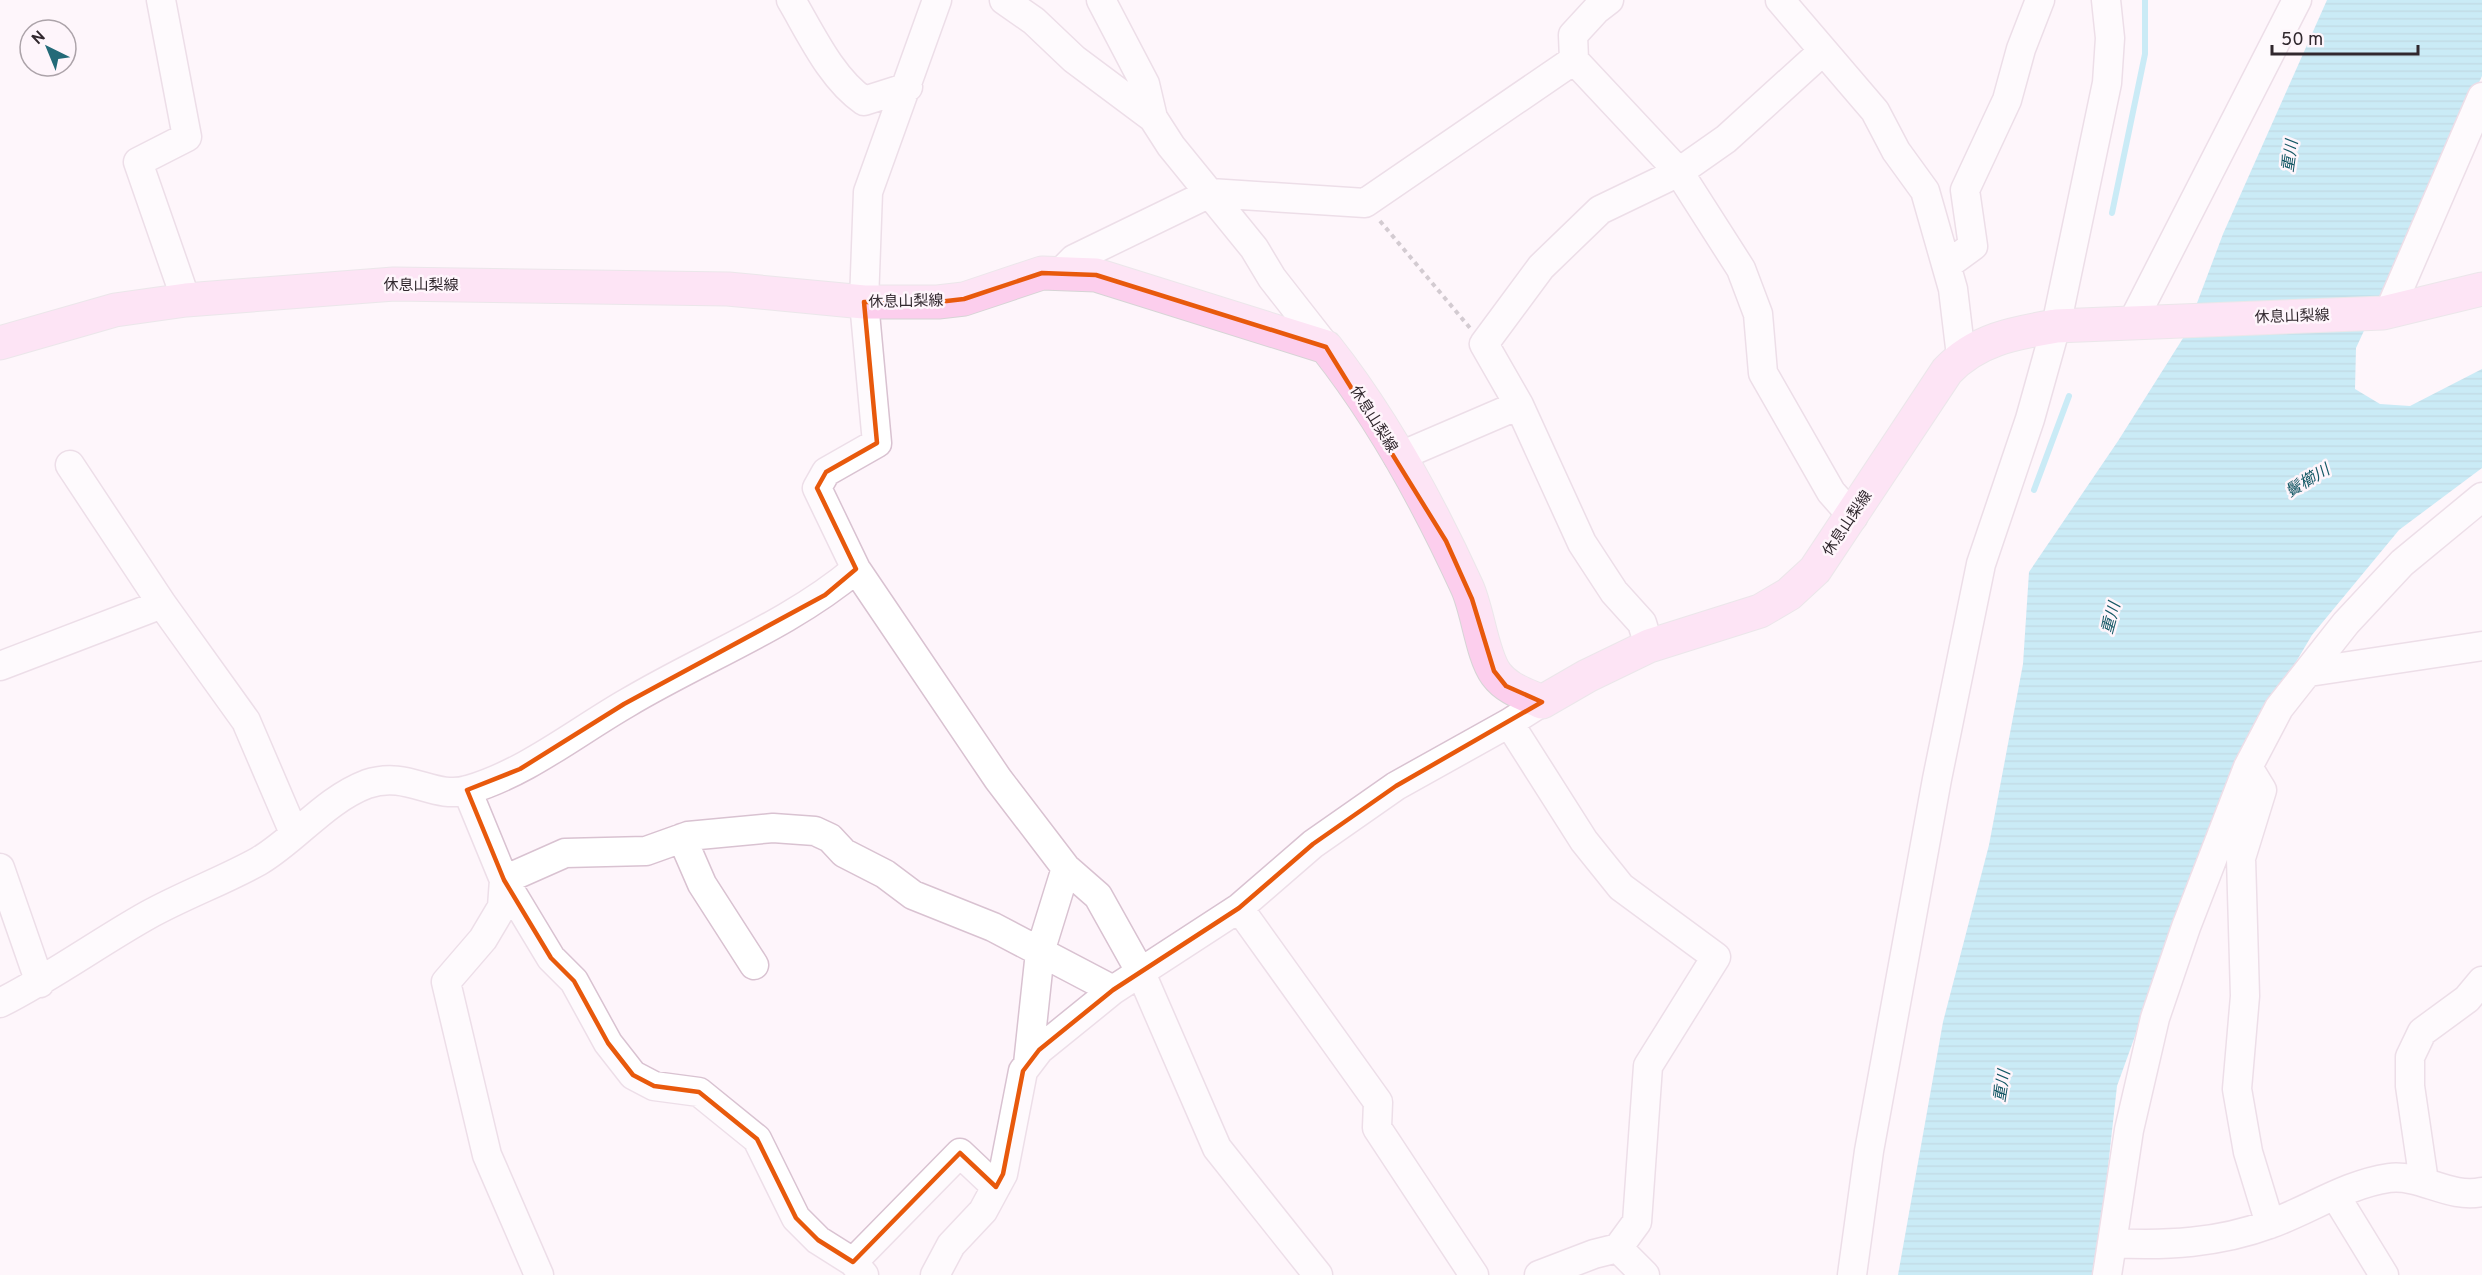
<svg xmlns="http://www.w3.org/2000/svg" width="2482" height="1275" viewBox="0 0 2482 1275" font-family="Overpass,'Noto Sans JP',sans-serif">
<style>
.water{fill:url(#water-rules)}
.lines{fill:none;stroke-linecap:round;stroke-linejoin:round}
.stream{stroke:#8dddef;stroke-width:6}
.minor-casing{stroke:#d9c2d1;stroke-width:31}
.major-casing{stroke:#d6d4d5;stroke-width:35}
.path{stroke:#a1989e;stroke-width:4;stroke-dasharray:4.5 4.5;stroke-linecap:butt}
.minor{stroke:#fff;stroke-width:28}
.major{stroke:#fcceed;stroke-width:33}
.marked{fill:none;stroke:#e8590c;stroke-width:4.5;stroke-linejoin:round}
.labels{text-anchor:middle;stroke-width:5;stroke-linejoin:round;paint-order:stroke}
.street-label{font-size:15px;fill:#31282e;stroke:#fef5fb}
.water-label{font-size:16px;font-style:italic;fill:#135764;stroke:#fef5fb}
</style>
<defs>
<pattern id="water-rules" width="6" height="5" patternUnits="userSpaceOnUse" patternTransform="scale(1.5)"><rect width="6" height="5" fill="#8dddef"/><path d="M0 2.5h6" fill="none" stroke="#7abecd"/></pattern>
</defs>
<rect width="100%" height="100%" fill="#fef5fb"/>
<!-- water -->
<path class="water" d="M2327 0H2482V76L2356 348 2355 389 2380 404 2410 406 2482 369V468L2399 530 2312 635 2230 773 2117 1086 2096 1275H1898L1943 1022 1989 845 2023 664 2029 572 2118 441 2185 335 2223 234Z"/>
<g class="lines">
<!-- stream -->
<path class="stream" d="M2112 213 2145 54V0
M2034 490 2069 396"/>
<!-- minor casing -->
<g class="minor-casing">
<path id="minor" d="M161 0 187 137 138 162 186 300
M791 0C811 34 831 78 864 101L908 87
M937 0 868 192 864 302 877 443 826 472 817 488 856 569 998 779 1066 868 1098 896 1141 973 1217 1148 1318 1275
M1004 0 1034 21 1074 59 1153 118 1171 146 1254 248 1272 278 1326 347
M1101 0 1145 84 1153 118
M1609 0 1596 10 1573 35 1574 60 1679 172 1741 269 1758 314 1763 373 1831 492 1853 517
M1780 0 1875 111 1896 151 1925 191 1953 289 1961 356
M1947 265 1973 246 1965 190 2007 100 2021 49 2040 0
M1060 273 1074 259 1210 193 1365 203 1574 60
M2389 312 2482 97
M2133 321 2297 0
M1398 457 1519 405
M70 465 162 604 246 721 294 833
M1649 646 1642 623 1614 592 1582 543 1519 405 1484 344 1541 267 1600 210 1679 172 1726 139 1823 51
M0 666 162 604
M2309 672 2482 646
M1509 723 1584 841 1621 887 1716 957 1648 1066 1637 1222 1618 1248
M2248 767 2262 790 2241 858 2245 996 2237 1089 2248 1152 2270 1224
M467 790 504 880 551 958 574 981 608 1043 633 1075 654 1086 699 1092 757 1139 796 1218 818 1240 853 1262 864 1275
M682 838 702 884 754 965
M0 868 40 983
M1239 908 1378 1102 1377 1128 1474 1275
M0 1003C52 977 98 943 148 915 184 895 223 881 259 861 296 839 325 800 367 784 408 770 433 800 468 790 526 773 575 733 627 703 702 658 790 625 856 569
M1028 1064 1040 952 1066 868
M2424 1182 2410 1086V1057L2422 1032 2467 999 2482 981
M2335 1195 2384 1275
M2112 1243 2129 1130 2155 1018 2186 927 2248 767 2279 708 2346 623 2402 563 2482 497
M853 1262 960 1153 996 1187
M539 1275 487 1155 446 982 483 939 502 907 504 880 565 853 646 851 688 836 773 828 815 831 830 838 844 853 885 874 913 895 993 927 1113 990
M935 1275 951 1245 983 1211 1003 1174 1023 1071 1039 1050 1113 990 1239 908 1313 844 1396 786 1509 723 1542 702
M1539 1275 1594 1254 1618 1248 1645 1275
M1852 1275 1869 1151 1937 779 1981 564 2030 419 2056 326 2107 83 2110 38 2106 0
M2107 1275 2112 1243C2166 1246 2219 1243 2270 1224 2309 1210 2347 1184 2389 1178 2421 1174 2449 1199 2482 1192"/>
</g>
<!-- major casing -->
<g class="major-casing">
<path id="major" d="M0 343 115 310 186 300 394 284 728 289 864 302H938L964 299 1042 273 1096 275 1326 347C1383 419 1429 504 1467 587 1478 611 1482 655 1496 674 1507 689 1525 694 1542 702L1587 676 1649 646 1760 611 1789 594 1815 570 1947 371C1977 339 2015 333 2056 326L2383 313 2482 289"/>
</g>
<!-- path -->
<path class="path" d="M1380 221 1470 328"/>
<!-- minor -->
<use href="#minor" class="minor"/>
<!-- major -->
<use href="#major" class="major"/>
</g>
<!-- marked area -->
<path d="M0 0H2482V1275H0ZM1042 273 1096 275 1326 347 1446 541 1472 599 1494 671 1506 686 1542 702 1396 786 1313 844 1239 908 1113 990 1039 1050 1023 1071 1003 1174 996 1187 960 1153 853 1262 818 1240 796 1218 757 1139 699 1092 654 1086 633 1075 608 1043 574 981 551 958 504 880 467 790 520 769 624 704 825 595 856 569 817 488 826 472 877 443 864 302H938L964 299Z" fill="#fef5fb" fill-opacity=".55" fill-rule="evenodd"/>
<path class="marked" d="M1042 273 1096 275 1326 347 1446 541 1472 599 1494 671 1506 686 1542 702 1396 786 1313 844 1239 908 1113 990 1039 1050 1023 1071 1003 1174 996 1187 960 1153 853 1262 818 1240 796 1218 757 1139 699 1092 654 1086 633 1075 608 1043 574 981 551 958 504 880 467 790 520 769 624 704 825 595 856 569 817 488 826 472 877 443 864 302H938L964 299Z"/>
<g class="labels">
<!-- street labels -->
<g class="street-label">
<text x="421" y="290">休息山梨線</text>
<text transform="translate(906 301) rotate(-1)" y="5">休息山梨線</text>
<text transform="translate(2292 316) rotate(-2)" y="5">休息山梨線</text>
<text transform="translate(1374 419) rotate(58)" y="5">休息山梨線</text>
<text transform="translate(1847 523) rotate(-56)" y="5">休息山梨線</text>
</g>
<!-- water labels -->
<g class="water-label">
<text transform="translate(2289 156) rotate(-82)" y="6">重川</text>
<text transform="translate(2307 480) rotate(-31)" y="6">鬢櫛川</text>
<text transform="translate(2110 618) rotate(-75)" y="6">重川</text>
<text transform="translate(2001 1086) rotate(-81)" y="6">重川</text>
</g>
</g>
<!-- north arrow -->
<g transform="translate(48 48) rotate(317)"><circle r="28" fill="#fef5fb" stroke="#aca3a9" stroke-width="1.5"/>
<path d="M0-4.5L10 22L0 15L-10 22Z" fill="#236a78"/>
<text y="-9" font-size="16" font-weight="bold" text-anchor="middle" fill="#31282e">N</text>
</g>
<!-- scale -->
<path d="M2272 45v9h146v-9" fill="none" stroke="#31282e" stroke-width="3"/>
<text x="2281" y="45" font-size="18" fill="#31282e" stroke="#fef5fb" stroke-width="4.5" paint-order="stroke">50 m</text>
</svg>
